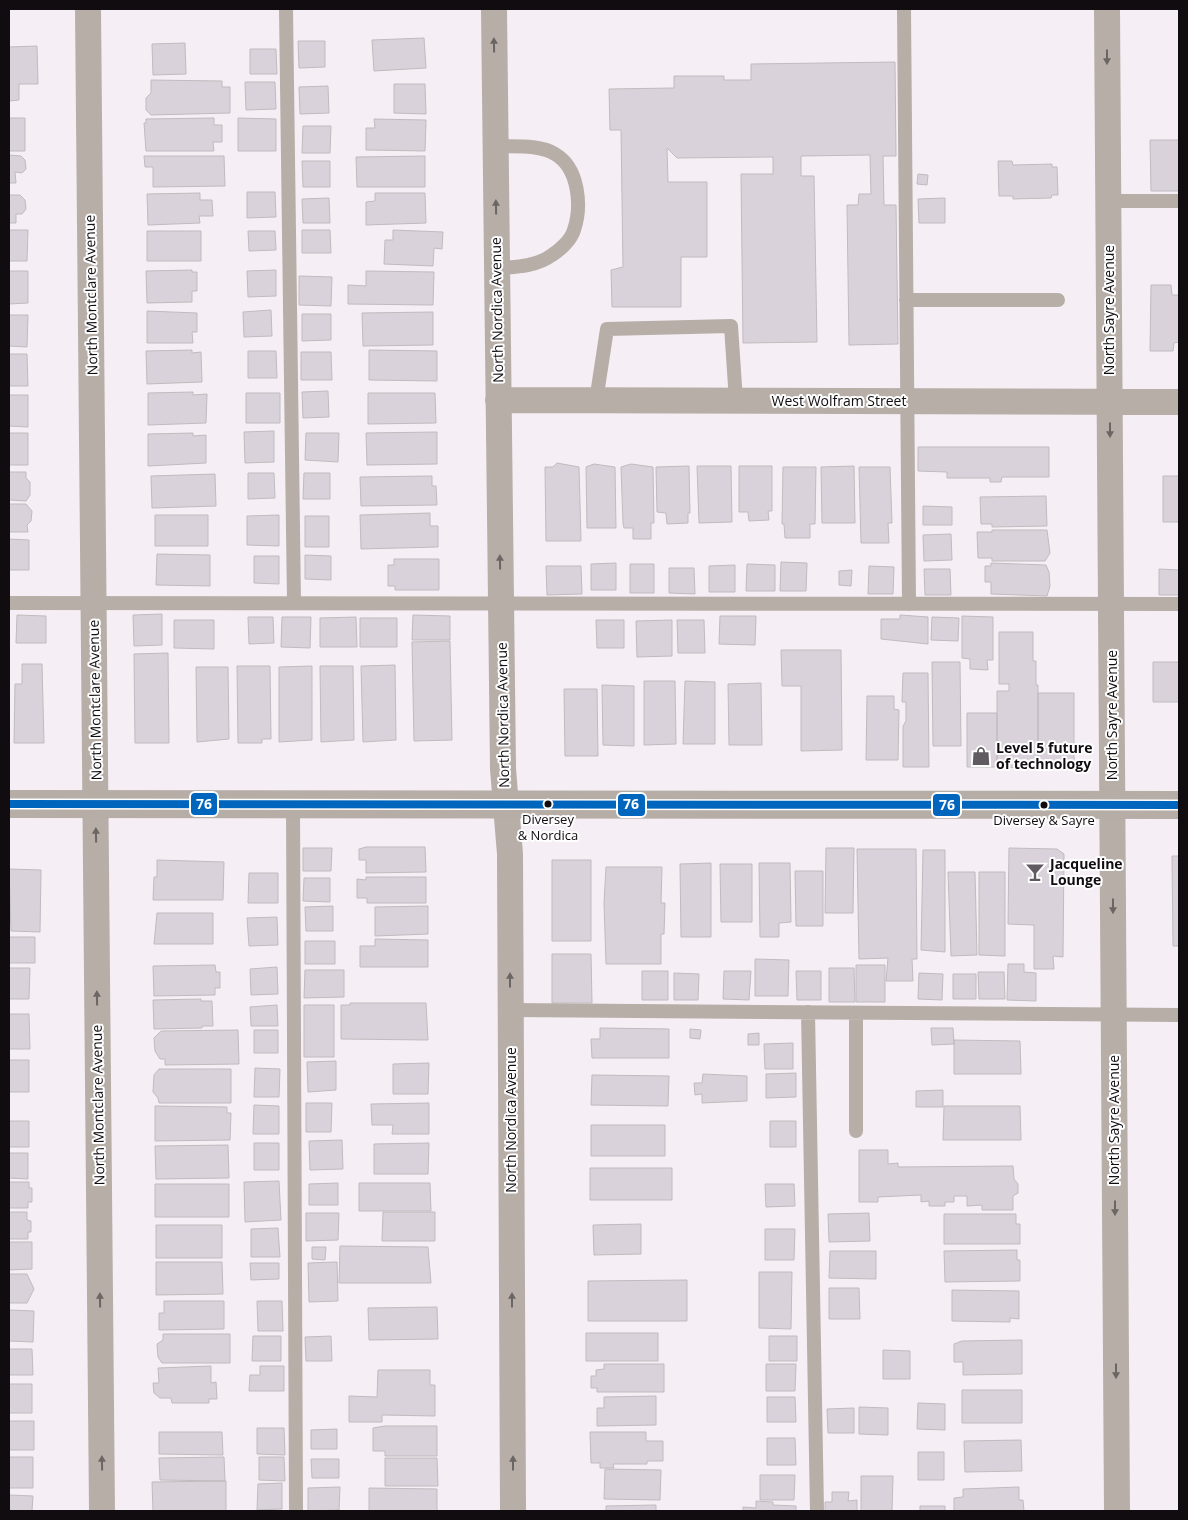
<svg xmlns="http://www.w3.org/2000/svg" width="1188" height="1520" viewBox="0 0 1188 1520" font-family="'Open Sans',sans-serif">
<style>
.building{fill:#dad2da;stroke:#c0bbbf}
.lines{fill:none;stroke-linecap:round;stroke-linejoin:round}
.service{stroke:#b6aea7;stroke-width:14}
.minor{stroke:#b6aea7;stroke-width:26}
.secondary{stroke:#b5ada6;stroke-width:28}
.bus-1-casing{stroke:#fefefe;stroke-width:11}
.bus-1{stroke:#0065bd;stroke-width:8}
.oneway{fill:#6b6563}
.bus-dot{fill:#100c10;stroke:#fefefe;stroke-width:2}
.labels{text-anchor:middle;stroke-width:4;stroke-linejoin:round;paint-order:stroke}
.bus-label{font-size:13px;fill:#100c10;stroke:#fefefe}
.street-label{font-size:14px;fill:#100c10;stroke:#fefefe}
.poi-label{font-size:14px;font-weight:bold;fill:#100c10;stroke:#fefefe;text-anchor:start}
.line-badge{stroke:#fefefe;stroke-width:2}
.badge-label{font-size:14px;text-anchor:middle;font-weight:bold;fill:#fff}
</style>
<rect width="100%" height="100%" fill="#f5eff5"/>
<!-- building -->
<path class="building" d="M424 38 426 68 374 71 372 40Z
M298 41H325V67L299 68Z
M185 43 186 74 153 75 152 44Z
M37 46 38 84H19V100L9 101V47Z
M250 49H276L277 74H250Z
M895 62 896 156H883L884 205H896L898 344 849 345 847 205H858L859 194H871L870 155 801 156V176H814L817 342 743 343 741 174H773V157L677 158 667 148 668 182H707V257H681V307H612L611 270 623 267 621 130H610L609 89 674 88V76H724V80H751V64Z
M151 80 222 81V87H230V113L151 115 146 110V98L151 93Z
M245 82H275L276 109 246 110Z
M394 84H425L426 114 394 113Z
M328 86 329 113 300 114 299 87Z
M9 118H25V151H9Z
M214 118V125H222V142H213L214 151H146L144 123H146V119Z
M238 118 276 119V151H238Z
M374 119 426 120 425 151 366 150V128H375Z
M303 126H331L330 153H302Z
M1150 140H1179V191H1151Z
M9 155 21 156 25 160 26 169 22 173 15 172 16 183H9Z
M144 156H224L225 186 153 187V167H145Z
M425 156V187H357L356 157Z
M302 161H330V187H303Z
M998 161H1012L1013 165 1052 164V167H1057L1058 195H1052L1051 198 1013 199V196H999Z
M918 174 928 175 927 185 917 184Z
M247 192H275L276 217 247 218Z
M200 193V200H212L213 216H199L200 223 148 225 147 194Z
M375 193H425L426 223 366 225V202L375 201Z
M9 195H20L25 200 26 209 22 214H16V223H9Z
M329 198 330 223H303L302 199Z
M945 198V223H919L918 199Z
M9 230H28L27 261H9Z
M302 230H330L331 253H302Z
M393 230 443 232 442 249 434 248 433 266 384 264 385 240H393Z
M147 231H201V261H147Z
M248 231H275L276 250 249 251Z
M192 270V272H197V291H192V302L147 303 146 271Z
M276 270V296L248 297 247 271Z
M9 271H28V303L9 304Z
M366 271 434 272 433 305 348 304V285L366 286Z
M299 276 332 277 331 306 299 305Z
M1151 285H1171L1172 295H1179V342L1174 343 1173 351H1150Z
M271 310 272 336 244 337 243 312Z
M147 311 197 313V332H192L193 343H147Z
M433 312V345L363 346 362 313Z
M302 314H331V340L302 341Z
M9 315H28L27 347 9 346Z
M192 350V353L201 352 202 382 147 384 146 351Z
M369 350 437 351V381L369 380Z
M248 351H276L277 378H248Z
M301 352H331L332 380H301Z
M9 354H27L28 386H9Z
M328 391 329 417 303 418 302 392Z
M193 392V395L207 394 206 423 148 425V393Z
M246 393H280V423H246Z
M368 393H435L436 423 368 424Z
M9 395H28V427L9 426Z
M274 431V462L245 463 244 432Z
M437 432V464L367 465 366 433Z
M9 433H28V465H9Z
M193 433V436L206 435V463L148 466V434Z
M306 433H339L338 462 305 460Z
M918 447H1049V477H1002L1001 482H990V478H947V472L918 471Z
M557 463 579 467 581 541H546L545 467H553Z
M594 464 615 467 616 528H587L586 467Z
M631 464 653 467 654 523H651V539H633V528H624L623 523 621 467Z
M689 466 690 513H688V523L667 524 666 513 657 512 656 467Z
M697 466H731L732 522 699 523Z
M739 466H772V511H768L769 520 749 521 748 512H739Z
M854 466 855 523H822L821 467Z
M783 467H816L815 524H810V538H785L784 524H782Z
M859 467H890L892 523H888L889 543H861Z
M9 472H26V478L30 482V495L26 501 9 500Z
M248 473H274L275 498 248 499Z
M304 473H330V499H303Z
M215 474 216 506 152 508 151 476Z
M432 476V486H436L437 505 361 506 360 477Z
M1163 476H1179V522H1163Z
M1046 496 1047 526 992 527V524H981L980 497Z
M9 504H26L32 511 31 521 27 525 28 532H9Z
M923 506 952 507V525H923Z
M430 513V526H438V547L361 549 360 515Z
M155 515H208V546H155Z
M279 515V546L247 545V516Z
M305 516H329V547H305Z
M992 530H1047L1050 553 1045 561H992V558H978L977 532H992Z
M951 534 952 560 924 561 923 535Z
M9 539 29 540V570H9Z
M157 554 210 555V586L156 585Z
M305 555 331 556V580L305 579Z
M254 556H279V584L254 583Z
M394 559H439V590H395V586H388V565H394Z
M781 562 807 563 806 591H780Z
M616 563V590H591V564Z
M991 563 1046 565 1049 572 1050 586 1047 596 991 594V582H985V566H991Z
M630 564H654V593H630Z
M747 564 775 565V591H746Z
M735 565V592H709V566Z
M546 566H581L582 594 547 595Z
M869 566 894 567 893 594H868Z
M669 568H694L695 594 669 593Z
M924 569H950L951 595H925Z
M1159 569 1179 570V595H1159Z
M852 570 851 586 839 585V571Z
M162 614V645L134 646 133 615Z
M17 615 46 616V643H16Z
M413 615 450 616V640H412Z
M900 615 928 617V644L881 639V619H900Z
M720 616H756L755 645 719 644Z
M962 616 993 617V660H987L988 670 970 669V659L962 658Z
M248 617H273L274 643 249 644Z
M282 617H311L310 648 281 647Z
M356 617 357 647H320V618Z
M932 617 959 618 958 641 931 640Z
M360 618H397V647H360Z
M174 620H214V649L174 648Z
M596 620H624V648H597Z
M672 620V656L637 657 636 621Z
M677 620H704L705 653H678Z
M999 632H1033V661H1036V685H1038V768L997 767V691H1009V684H999Z
M450 641 452 740 414 741 412 642Z
M781 650H841L842 750 801 751V686H782Z
M168 653 169 743H135L134 654Z
M932 662H960L961 746H933Z
M1153 662H1179V702H1153Z
M22 664H42L44 743H14L15 684H22Z
M395 665 396 740 363 742 361 666Z
M237 666H270L271 739H262V743H238Z
M312 666V740L279 742V667Z
M320 666H353L354 740 321 742Z
M196 667H228L229 739 197 742Z
M903 673H928L929 767H903V726L906 721V702H902Z
M644 681H675L676 744 644 745Z
M685 681 715 682V744H683Z
M761 683 762 745H729L728 684Z
M602 685 634 686V746L603 745Z
M564 689H597L598 756H565Z
M1038 693H1074V762L1068 767 1038 768Z
M867 696H894V709L899 710 898 760H866Z
M967 713H997V767H967Z
M366 847H425L426 872 366 873V860H359V849Z
M303 848H332L331 871H303Z
M826 848H854L853 913H825Z
M1009 848 1057 849 1064 854 1063 957 1053 956 1054 969H1034V925L1008 924Z
M857 849H916L917 959H912L913 981H886L888 958 859 959Z
M923 850H945V952L921 950Z
M1172 856H1179V946H1173Z
M157 860 224 862 223 900H153L154 877H157Z
M552 860H591V941H552Z
M711 863V937H681L680 864Z
M759 863H790L791 922 779 923V937H760Z
M720 864H752V922H721Z
M606 867H662L661 903H665L664 934H661V964H606L604 903Z
M9 869 41 870 40 932 11 931Z
M795 871H823V926H796Z
M948 872H975L977 955 951 956Z
M979 872H1005V956L979 955Z
M249 873H278V903H248Z
M366 877H426V903H367V898H357V879L366 880Z
M304 878H330V902L303 901Z
M333 906V931H306L305 907Z
M428 906V934L375 936V907Z
M157 913H213V944H154Z
M277 917 278 945 249 946 247 918Z
M9 937H35V963H9Z
M375 939 428 940V967H360V946H375Z
M305 941H335V964H305Z
M552 954H591L592 1003H552Z
M755 959 789 960 788 996H755Z
M1008 964H1024V972L1036 973V1001L1007 1000Z
M215 965 216 972H220V988H215V995L154 996 153 966Z
M856 965H885V1002H856Z
M277 967 278 994 251 995 250 969Z
M9 968H30L29 999H9Z
M829 968H854L855 1002H829Z
M305 970H344V997L304 998Z
M642 971H668V1000H642Z
M724 971H751L749 1000 723 999Z
M796 971H821V1000H797Z
M978 972H1004L1005 999H979Z
M674 973 699 974 698 1000H674Z
M919 973 943 974 942 1000 918 999Z
M953 974H976V999H953Z
M201 999V1001H212L213 1026H202V1028L154 1029 153 1000Z
M350 1003H426L428 1040 341 1039V1005H350Z
M277 1005 278 1026H251L250 1007Z
M304 1005H334V1057H304Z
M9 1014H29L30 1049H9Z
M600 1028 669 1029V1058H592L591 1039H600Z
M931 1028H953L954 1044 932 1045Z
M690 1029 701 1030 700 1039 690 1038Z
M238 1030 239 1064 165 1065V1059H160L155 1051 154 1038 161 1031Z
M254 1030H278V1053H254Z
M759 1033V1045H748V1034Z
M954 1040 1020 1041 1021 1074H954Z
M793 1043V1069H765L764 1044Z
M9 1060H29V1092H9Z
M336 1061V1090L308 1092 307 1062Z
M429 1063 428 1094H393V1064Z
M255 1068 280 1069 279 1097H254Z
M159 1069H231V1103H159L158 1098 153 1092 154 1075Z
M796 1073V1097L766 1098V1074Z
M703 1074 747 1076V1101L702 1103V1094L695 1095 694 1083H702Z
M592 1075 669 1076 668 1106 591 1105Z
M943 1090V1107H916V1091Z
M306 1103H332L331 1132H306Z
M429 1103V1134H392L393 1125H372L371 1104Z
M254 1105 279 1106V1134H253Z
M155 1106 227 1107V1113H231L230 1140 155 1141Z
M944 1106H1020L1021 1140H943Z
M9 1121H29V1147H9Z
M770 1121H796V1147H770Z
M591 1125H665V1156H591Z
M342 1140 343 1169 310 1170 309 1141Z
M254 1143H279V1170H254Z
M429 1143 428 1174H374V1144Z
M228 1145 229 1178 156 1179 155 1146Z
M859 1150H888V1164L898 1163V1167L1013 1166 1014 1179 1018 1184V1193L1013 1196V1210H982V1205L967 1206V1196H954V1202H945V1206H929V1201L921 1202V1195L878 1197V1202H859Z
M9 1153H28V1179L9 1178Z
M590 1168H672V1200H590Z
M279 1181 281 1220 245 1222 244 1182Z
M9 1182H29V1188H32V1202H28V1208H9Z
M338 1183V1205H309V1184Z
M359 1183H430L431 1211H359Z
M155 1184H229V1217H155Z
M765 1184H794L795 1206 766 1207Z
M9 1212H27V1220L31 1221V1232H28V1239H9Z
M383 1212H435V1241H382Z
M306 1213H339L338 1240 306 1241Z
M869 1213 870 1241 829 1242 828 1214Z
M944 1214H1016V1224H1020V1244H944Z
M641 1224V1254L594 1255 593 1225Z
M156 1225H222V1258H156Z
M278 1228 280 1257H251V1229Z
M765 1229H795L794 1260H765Z
M9 1242H32V1269L9 1270Z
M340 1246 428 1247 431 1283H339Z
M312 1247H326L325 1260 312 1259Z
M1017 1250V1260H1020V1281L945 1282 944 1251Z
M830 1251H876V1279L829 1278Z
M156 1262H222L223 1294 156 1295Z
M337 1262 338 1301 309 1302 308 1263Z
M250 1263H279V1279L251 1280Z
M759 1272H792L791 1329 759 1328Z
M9 1274H27L34 1289 27 1303H9Z
M687 1280V1321H588V1281Z
M829 1288H859L860 1319H829Z
M952 1290 1019 1291V1319L1010 1318V1322L952 1321Z
M164 1301H224V1329L159 1330V1313H164Z
M257 1301H282L283 1331H258Z
M437 1307 438 1339 369 1340 368 1308Z
M9 1310 34 1311 33 1342 9 1341Z
M586 1333H658V1361H586Z
M163 1334H230V1363H162L158 1357 157 1344 163 1340Z
M253 1336H281V1361H252Z
M331 1336 332 1361H306L305 1337Z
M769 1336H797V1361H769Z
M1022 1340V1374L963 1375V1362H954V1344L962 1341Z
M9 1349H32L33 1375H9Z
M883 1350 910 1351V1379H883Z
M604 1364H664V1392H597V1388H591V1376H596V1370L604 1369Z
M766 1364H796L795 1391H766Z
M211 1366V1383L216 1382 217 1399H209V1403H172L171 1398H160L154 1393 153 1383H159L158 1368Z
M260 1366H284V1391H249L250 1375H260Z
M378 1370H430V1385H435V1416L382 1415V1422H349V1396L377 1397Z
M9 1384H32V1413H9Z
M962 1390H1022V1423H962Z
M656 1396V1425L597 1426V1408H604V1397Z
M767 1397H795L796 1422H767Z
M918 1403 945 1404V1430L917 1429Z
M859 1407 888 1408V1435L859 1434Z
M854 1408V1433H828L827 1409Z
M9 1421H34V1450H9Z
M385 1426H437V1456H385V1451H373V1428Z
M257 1428H284L285 1455 257 1454Z
M337 1429V1449H311V1430Z
M159 1432H222L223 1455 159 1454Z
M590 1432H646V1441H663V1461H647V1464H613L614 1468H600V1463H591Z
M767 1438H795L796 1465H767Z
M1021 1440 1022 1471 965 1472 964 1441Z
M918 1452H944V1480H918Z
M9 1457H33V1488H9Z
M224 1457 225 1481 160 1480 159 1458Z
M259 1457H284L285 1481 259 1480Z
M385 1458H437L438 1486H385Z
M311 1459H339V1478H312Z
M605 1469 661 1470 660 1500 604 1499Z
M760 1475H795L794 1500H760Z
M861 1476H893L892 1511H861Z
M226 1481V1511H153L152 1482Z
M282 1483V1509L257 1510 258 1484Z
M340 1487 339 1510 308 1511V1488Z
M1019 1487V1500H1023L1024 1511H954V1498L963 1497V1489Z
M369 1488 437 1489V1511H369Z
M832 1492H849L848 1501 857 1500V1511H825V1502H832Z
M9 1495 33 1496 32 1511H9Z
M756 1501 773 1502V1505L796 1506V1511H801H743V1507L756 1508Z
M656 1505V1511H606V1506Z
M920 1506H945V1511H920Z"/>
<g class="lines">
<!-- service -->
<path class="service" d="M286 9 294 603
M904 9 909 604
M495 146C513 147 539 144 555 154 579 168 582 206 574 230 571 240 560 250 552 255 536 267 515 267 497 268
M1108 201H1179
M906 300H1058
M596 401 607 329 731 326 736 401
M9 603 1179 604
M293 804 296 1511
M510 1010 1179 1015
M808 1012 817 1511
M856 1131V1013"/>
<!-- minor -->
<path class="minor" d="M88 9 102 1511
M494 9 503 769 510 854 513 1511
M1107 9 1117 1511
M498 400 1179 402"/>
<!-- secondary -->
<path class="secondary" d="M9 804 1179 805"/>
<!-- bus-1 casing -->
<g class="bus-1-casing">
<path id="bus-1" d="M9 804 1179 805"/>
</g>
<!-- bus-1 -->
<use href="#bus-1" class="bus-1"/>
</g>
<!-- one-way arrows -->
<defs><path id="oneway-solid" d="M-6-.8H1V-3.2L6.5 0L1 3.2V.8H-6Z" transform="scale(1.25)"/></defs>
<g class="oneway">
<use href="#oneway-solid" transform="translate(494 45) rotate(-91)"/>
<use href="#oneway-solid" transform="translate(1107 57) rotate(90)"/>
<use href="#oneway-solid" transform="translate(496 207) rotate(-91)"/>
<use href="#oneway-solid" transform="translate(1110 430) rotate(90)"/>
<use href="#oneway-solid" transform="translate(500 562) rotate(-91)"/>
<use href="#oneway-solid" transform="translate(96 835) rotate(-91)"/>
<use href="#oneway-solid" transform="translate(1113 906) rotate(90)"/>
<use href="#oneway-solid" transform="translate(510 980) rotate(-90)"/>
<use href="#oneway-solid" transform="translate(97 998) rotate(-91)"/>
<use href="#oneway-solid" transform="translate(1115 1208) rotate(90)"/>
<use href="#oneway-solid" transform="translate(100 1300) rotate(-91)"/>
<use href="#oneway-solid" transform="translate(512 1300) rotate(-90)"/>
<use href="#oneway-solid" transform="translate(1116 1371) rotate(90)"/>
<use href="#oneway-solid" transform="translate(102 1463) rotate(-91)"/>
<use href="#oneway-solid" transform="translate(513 1463) rotate(-90)"/>
</g>
<!-- icons -->
<defs>
<g id="shop-bare" transform="scale(1.5)"><path d="M-5-2.5h2.3a2.7 3.5 0 0 1 5.4 0H5L5.5 6h-11ZM-1.5-2.5h3a1.5 2.3 0 0 0-3 0Z" fill="#605b60" stroke="#fefefe" stroke-width="2.5" paint-order="stroke"/></g>
<g id="bar-bare" transform="scale(1.5)"><path d="M-6-5H6L.8 .8V4.5H3.5V6h-7V4.5H-.8V.8Z" fill="#605b60" stroke="#fefefe" stroke-width="2.5" paint-order="stroke"/></g>
</defs>
<g fill-rule="evenodd">
<use href="#shop-bare" x="981" y="756"/>
<use href="#bar-bare" x="1035" y="872"/>
</g>
<!-- markers -->
<g class="bus-dot">
<circle cx="548" cy="804" r="4.5"/>
<circle cx="1044" cy="805" r="4.5"/>
</g>
<g class="labels">
<!-- bus labels -->
<g class="bus-label">
<text x="548" y="824">Diversey<tspan x="548" dy="16">&amp; Nordica</tspan></text>
<text x="1044" y="825">Diversey &amp; Sayre</text>
</g>
<!-- street labels -->
<g class="street-label">
<text transform="translate(91 295) rotate(-91)" y="5">North Montclare Avenue</text>
<text transform="translate(497 310) rotate(-91)" y="5">North Nordica Avenue</text>
<text transform="translate(1109 310) rotate(-90)" y="5">North Sayre Avenue</text>
<text x="839" y="406">West Wolfram Street</text>
<text transform="translate(95 700) rotate(-91)" y="5">North Montclare Avenue</text>
<text transform="translate(503 715) rotate(-91)" y="5">North Nordica Avenue</text>
<text transform="translate(1112 715) rotate(-90)" y="5">North Sayre Avenue</text>
<text transform="translate(98 1105) rotate(-91)" y="5">North Montclare Avenue</text>
<text transform="translate(511 1120) rotate(-90)" y="5">North Nordica Avenue</text>
<text transform="translate(1114 1120) rotate(-90)" y="5">North Sayre Avenue</text>
</g>
<!-- poi labels -->
<g class="poi-label">
<text x="996" y="753">Level 5 future<tspan x="996" dy="16">of technology</tspan></text>
<text x="1050" y="869">Jacqueline<tspan x="1050" dy="16">Lounge</tspan></text>
</g>
</g>
<g class="line-badge">
<rect x="190" y="792" width="28" height="24" rx="5" fill="#0065bd"/>
<rect x="617" y="793" width="29" height="24" rx="5" fill="#0065bd"/>
<rect x="932" y="793" width="29" height="24" rx="5" fill="#0065bd"/>
</g>
<g class="badge-label">
<text x="204" y="809">76</text>
<text x="631" y="809">76</text>
<text x="947" y="810">76</text>
</g>
<!-- border -->
<rect width="1188" height="1520" fill="none" stroke="#100c10" stroke-width="20"/>
</svg>
